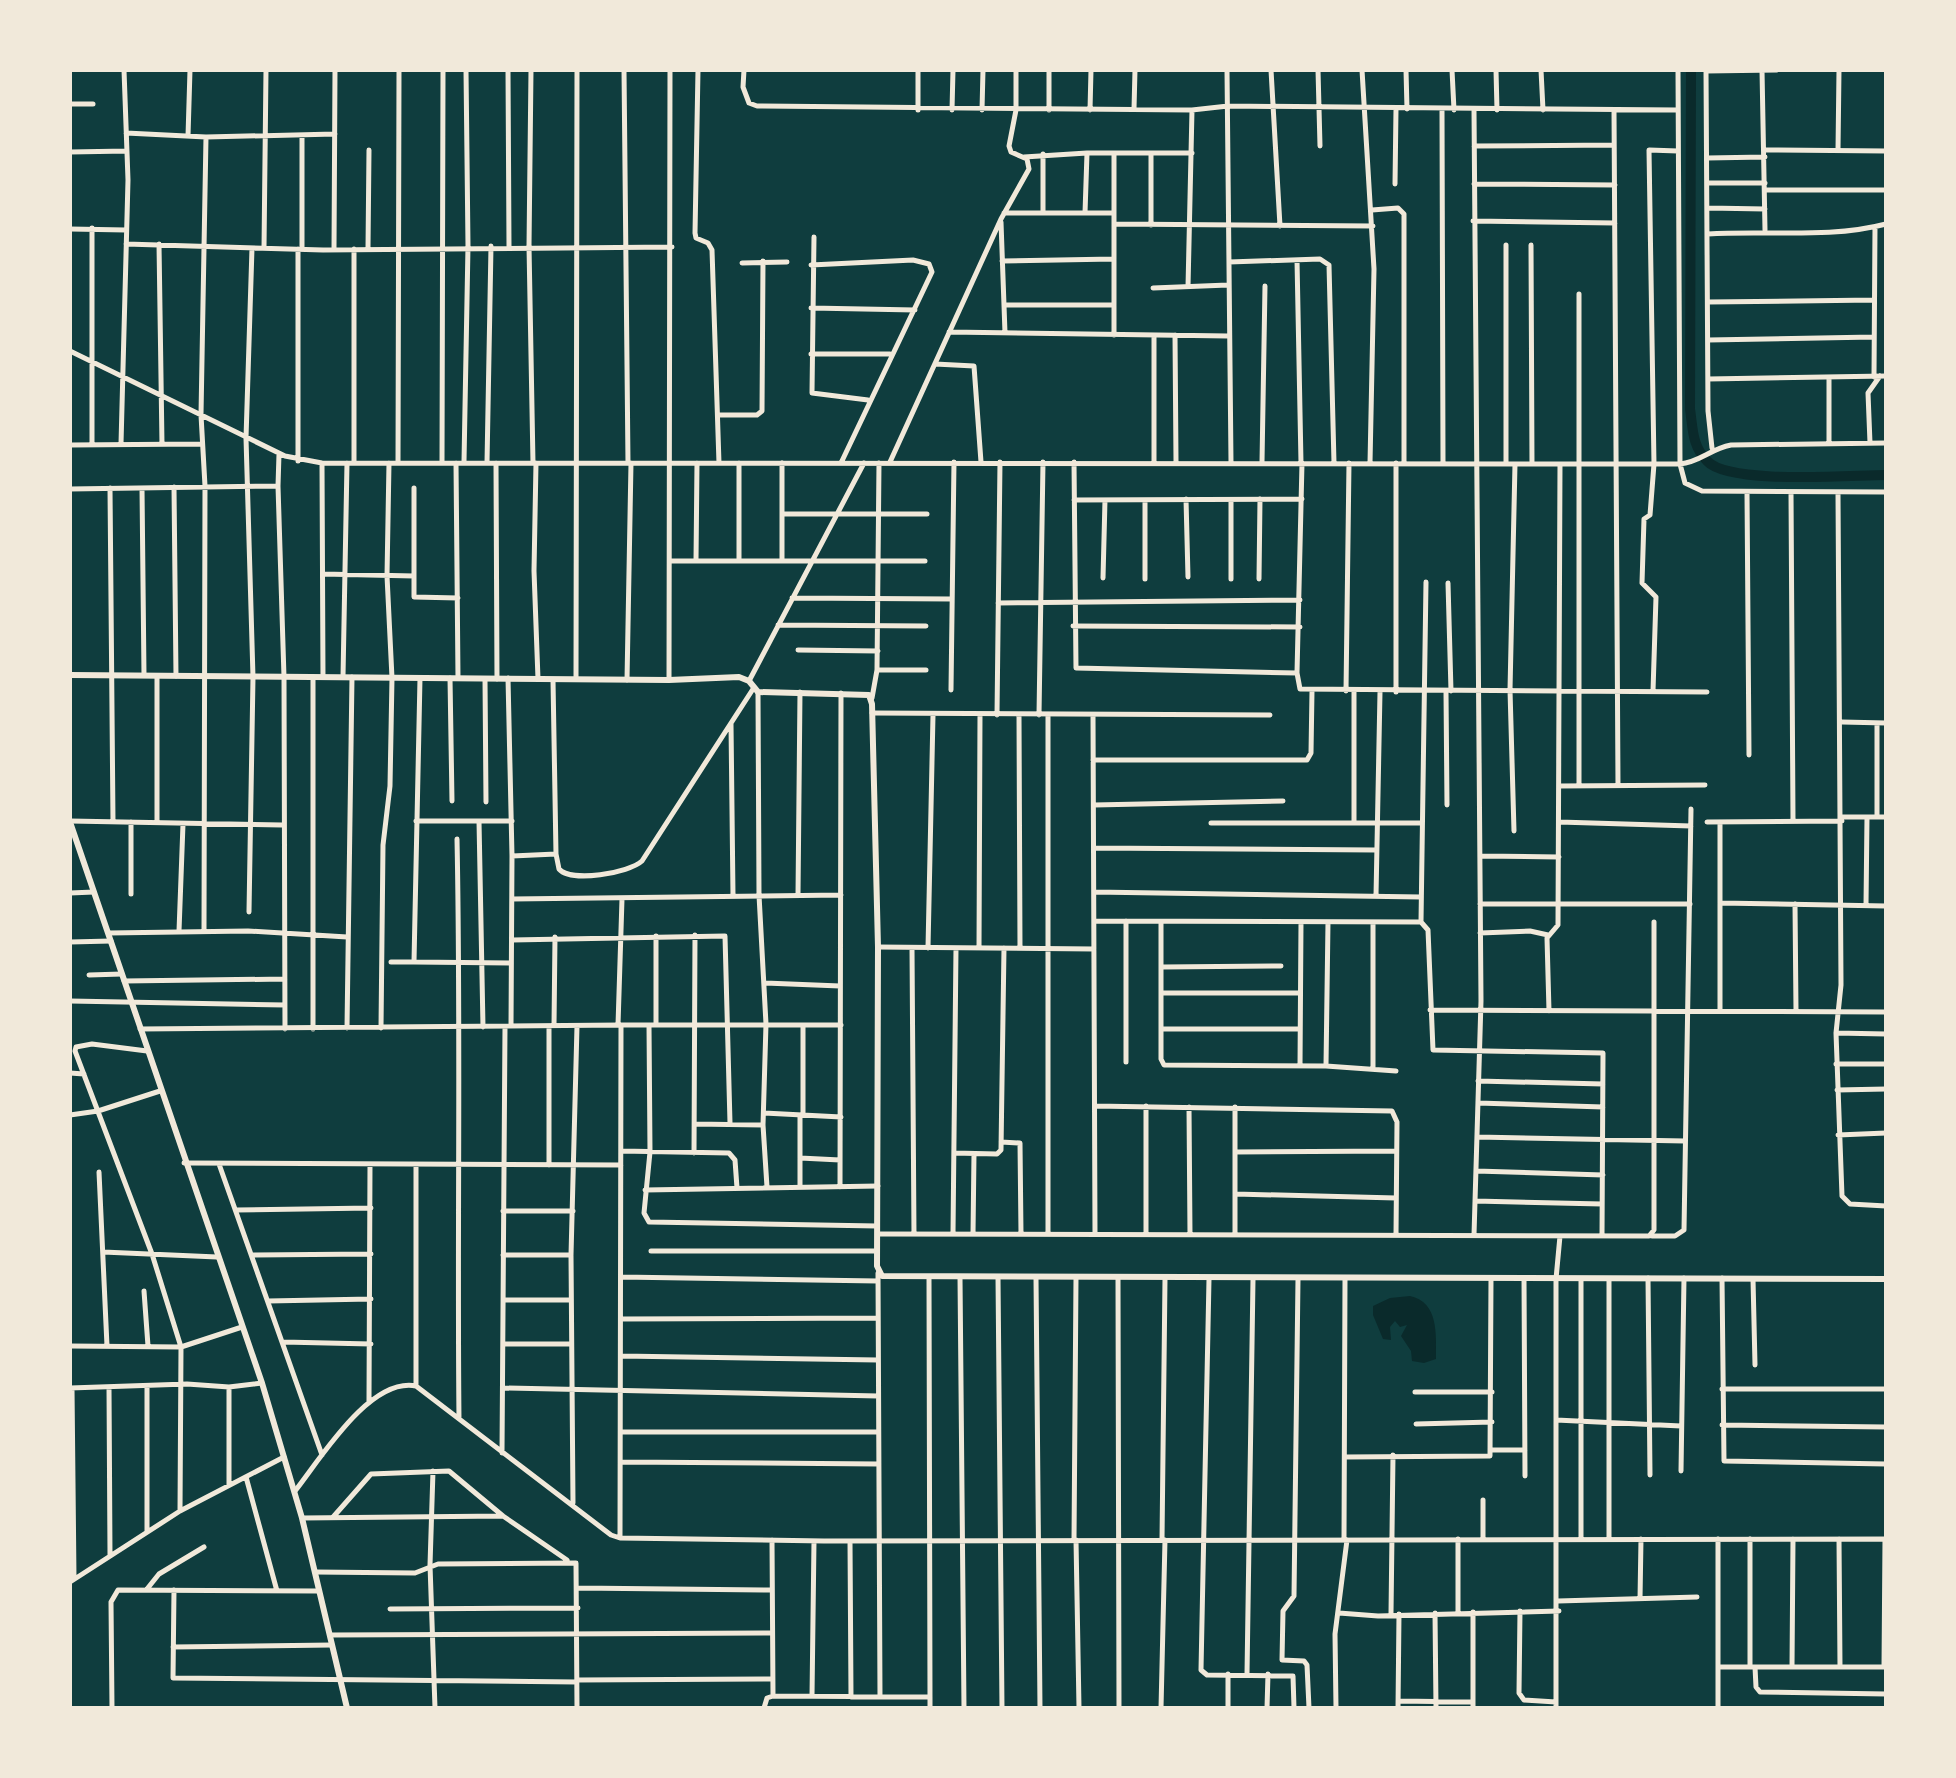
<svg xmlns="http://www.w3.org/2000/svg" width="1956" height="1778" viewBox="0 0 1956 1778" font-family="Commissioner,sans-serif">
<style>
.water{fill:#0a2a2b}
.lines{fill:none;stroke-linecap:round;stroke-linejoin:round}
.canal{stroke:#0a2a2b;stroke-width:10}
.minor{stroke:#f1e9da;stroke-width:5}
.tertiary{stroke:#f1e9da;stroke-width:6}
</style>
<rect width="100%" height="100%" fill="#0f3d3e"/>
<!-- water -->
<path class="water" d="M1410 1296C1439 1302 1436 1335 1436 1359L1424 1363 1412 1361 1411 1351 1401 1336 1407 1325 1400 1327 1395 1321 1390 1327 1391 1340 1383 1339 1373 1315V1306L1390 1298Z"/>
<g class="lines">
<!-- canal -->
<path class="canal" d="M1691 70 1690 409C1693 429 1692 446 1707 461 1729 485 1851 475 1886 475"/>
<!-- minor -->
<path class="minor" d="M508 70 509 246
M531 70 529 246 533 463
M624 70 628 463
M698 70 695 233 696 238 708 243 712 250 719 463
M744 70 743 87 749 103 757 106 1192 110 1228 106 1678 110
M918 70V110
M1227 70 1231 462
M1271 70 1280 226
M1318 70 1320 146
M1362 70 1374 269 1370 463
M1406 70 1407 109
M1452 70 1454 110
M1496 70 1497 110
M1541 70 1543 110
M1678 70 1680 464 1685 483 1702 491 1886 492
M1706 70 1708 411 1712 448
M1762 70 1765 230
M1706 71 1777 70
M70 104H93
M1134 109 1135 70
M952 110 953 70
M982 110 983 70
M1049 110V70
M1090 110 1091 70
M1442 110 1443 464
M1474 110 1481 1001 1474 1235
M1614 110 1618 785
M126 133 206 137 335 134
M302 135V249
M188 136 190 70
M1474 146 1614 145
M1765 150 1886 151
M1838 150 1839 70
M70 152 127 151
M1114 153V335
M1151 154V225
M1024 157 1087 153
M1707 158 1765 157
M1707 183H1765
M1395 184 1396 109
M1474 184 1615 185
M1765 190H1886
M1708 208 1765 209
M1372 210 1398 208 1404 214V464
M1004 213H1114
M1043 213V154
M1085 213 1087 153H1192
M1473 221 1615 223
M1001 222 1005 333
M1114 224 1373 226
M92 228V445
M70 229 126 230
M1708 234C1767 230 1829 239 1886 224
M814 237 812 393 868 400
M126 244 323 250 672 247
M159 244 162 444
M1506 245V464
M1531 245 1532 464
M264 248 266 70
M368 248 369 150
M298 249V461
M334 249 335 70
M354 249V463
M1297 260 1301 463
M1002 261 1114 259
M1229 262 1320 259 1329 265 1334 463
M742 263 787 262
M811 265 913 260 929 264 932 272 841 463
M1188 287 1192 110
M1153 288 1228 285
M1708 302 1874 300
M1004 305H1114
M811 308 915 310
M949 332 1228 336
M1154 335V461
M1175 335 1176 461
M1708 340 1874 337
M70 351 285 456 322 463 1680 464C1700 462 1710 449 1731 445L1886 443
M811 354H890
M935 364 974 366 981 462
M1874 377 1875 227
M1708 379 1886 376
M719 415H757L762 411 763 261
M1870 443 1868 393 1880 376
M121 444 128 180 124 70
M1829 444V377
M70 445 201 444
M464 462 468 246 466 70
M890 462 1001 219 1029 169 1027 159 1011 152 1009 146 1016 110V70
M1074 462 1076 668 1297 673
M1262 462 1265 286
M322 463 323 677
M398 463 399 70
M442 463 443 70
M456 463 458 678
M487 463 491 246
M496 463 497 679
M536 463 534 571 538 679
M739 463V561
M1302 463 1297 673 1300 689 1707 692
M1396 463V692
M278 486 279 454
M174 487 176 676
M110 488 113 822
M142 488 144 675
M414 488V597L458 598
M70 489 278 486 284 677 285 1029
M1747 492 1749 755
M1791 492 1793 821
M1838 493 1841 985 1836 1033 1886 1034
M1186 499 1188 577
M1074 500 1302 499
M1145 500V579
M1231 500V579
M782 514H927
M670 561H925
M696 561 697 463
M782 561V463
M323 574 414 576
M1103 578 1105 500
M1259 579 1260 499
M1448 583 1451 691
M792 598 952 599
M998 603 1300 600
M778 625 926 626
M1073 626 1300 627
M798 650 878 651
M877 670H926
M343 677 347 463
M420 678 414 962 511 963
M450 678 452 801
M508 678 512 856 511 1026
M485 679 486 802
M576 679 577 70
M553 680 556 854 559 869C571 883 629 873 642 861L753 689
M627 680 631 463
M669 680 670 70
M749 681 864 463
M951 690 954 462
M1346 691 1349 463
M1354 691V823
M1653 691 1656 597 1642 583 1644 519 1650 515 1654 464 1649 150 1678 151
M758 692 759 895 766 1024 763 1125 767 1187
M1446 692 1447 805
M872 698 877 670 879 463
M872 713 1270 715
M997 715 1000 462
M1019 715 1020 948
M1039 715 1043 462
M1048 715V1234
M1093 715 1095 1234
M1842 722 1886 723
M731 724 733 895
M1093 760H1307L1311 753 1312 691
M1579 785V294
M1559 786 1705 785
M1094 805 1283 801
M1842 817H1886
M1877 817V723
M70 821 282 825
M416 821H512
M479 821 483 1027
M131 822V894
M157 822V676
M1559 822 1691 826
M1707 822 1842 821
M1211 823H1422
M1514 831 1510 690 1515 464
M457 839C461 1033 457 1226 459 1419
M1094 848 1376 850
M512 856 556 854
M1480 856 1559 857
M1094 892 1421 897
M70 893 94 892
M798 895 800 692
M1376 896 1380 692
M512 899 841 895
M1720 903 1886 906
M1480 904H1690
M1795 904 1796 1011
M1866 905 1867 817
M249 912 253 677 246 438 252 248
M1094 921 1421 922 1428 930 1433 1050 1603 1053 1602 1236
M1161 922V1059L1164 1065 1326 1066 1396 1071
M1421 922 1426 582
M204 930 205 486 201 415 206 137
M179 931 183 824
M109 933 248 931 347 937
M1480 933 1530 931 1548 935
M656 936V1025
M512 940 725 936 730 1123
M70 942 111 941
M878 947 1094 949
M912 948 914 1234
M928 948 933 715
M979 948 980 715
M391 962H414
M1163 967 1281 966
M89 975 122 974
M124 981 285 979
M765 983 840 986
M1163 993H1300
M70 1001 285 1005
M1430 1010 1886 1012
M1549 1011 1547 938 1558 925 1560 464
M1720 1011V822
M618 1025 622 899
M621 1025H841
M649 1025 650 1152 644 1213 649 1222 877 1226
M803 1025V1115
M549 1026V1165
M554 1026 555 937
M347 1028 352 677
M381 1028 383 845 390 786 392 678 387 576 389 463
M140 1029 621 1025 620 1538
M313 1029V677
M1162 1029H1300
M1836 1033 1842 1196 1850 1204 1886 1206
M147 1051 92 1044 76 1047 75 1051 152 1254 181 1347 180 1511
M1126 1062V921
M1836 1064H1886
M1300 1066 1301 922
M1326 1066 1328 922
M1373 1068V923
M70 1073 84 1074
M1478 1081 1603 1084
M1837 1090 1886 1089
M1478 1103 1603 1107
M1095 1106 1392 1111 1397 1122 1396 1235
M1189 1107 1190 1235
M1235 1107V1235
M764 1113 841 1117
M70 1115 98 1111 160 1091
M800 1115V1187
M694 1124 763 1125
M1838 1135 1886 1133
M1477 1137 1685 1141
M1001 1142 1020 1143 1021 1234
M621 1151 729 1153 735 1160 737 1188
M1235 1152 1396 1151
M694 1153 695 935
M954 1153 997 1154 1001 1150 1004 948
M800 1158 840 1160
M184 1163 621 1165
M219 1164 322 1455
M416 1165V1386
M1476 1171 1603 1175
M99 1172 107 1346
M840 1187 841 693
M645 1190 878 1186
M1235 1194 1396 1198
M1475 1201 1602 1204
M236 1210 371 1208
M503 1211H573
M878 1234 1649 1236 1654 1230V922
M953 1234 956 948
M973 1234 974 1154
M1146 1234V1106
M1652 1236H1675L1684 1230 1691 809
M651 1251H877
M103 1252 217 1257
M252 1255 371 1254
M503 1255H571
M878 1273 880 1697
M621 1277 878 1281
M929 1277 930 1697
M960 1277 964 1708
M998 1277 1002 1708
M1036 1278 1040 1708
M1118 1278 1119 1708
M1524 1278 1525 1476
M1648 1278 1650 1475
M1722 1278 1724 1461 1886 1464
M1209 1279 1201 1670 1207 1675 1293 1676 1294 1708
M1298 1279 1294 1596 1283 1611 1282 1660 1304 1661 1307 1665 1309 1708
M1609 1279V1539
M1753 1279 1755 1365
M144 1291 148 1346
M503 1300H571
M268 1301 371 1299
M621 1319 878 1318
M283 1342 371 1344
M503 1344H571
M70 1346 181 1347 242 1327
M621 1356 878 1360
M109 1387 110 1555
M229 1387V1485
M70 1388 187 1384 229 1387 262 1383
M72 1388 74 1578
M503 1388 878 1396
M1722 1389H1886
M1415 1392H1492
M369 1401 370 1165
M1556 1420 1681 1426
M1416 1424 1492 1422
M1722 1425 1886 1427
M621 1432H878
M1493 1450H1525
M502 1453 505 1027
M1345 1457 1490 1456 1491 1278
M621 1462 878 1464
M433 1471 430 1565 435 1708
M1681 1471 1684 1278
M246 1477 277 1591
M295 1491C321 1458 370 1377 416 1386L611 1535 620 1538 824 1541 1886 1539
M573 1503 571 1255 577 1026
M334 1516 371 1474 449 1471 503 1516
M302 1518 503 1516 567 1560
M147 1532V1386
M1458 1539V1612
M1483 1539V1500
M1581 1539V1279
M1718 1539V1708
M1750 1539V1667
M1839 1539 1840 1667
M1074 1540 1076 1278
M1076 1540 1079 1708
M1162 1540 1165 1279
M1344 1540 1345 1279
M850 1541 851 1697
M315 1572 415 1573 438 1564 576 1563 577 1708
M70 1582 180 1511 284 1457
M578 1588 772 1590
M147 1589 159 1574 204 1547
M174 1590 173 1678 577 1682
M1640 1599 1641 1539
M1558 1601 1697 1597
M390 1609 578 1608
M1520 1611 1519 1693 1524 1700 1556 1702
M1339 1613 1378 1616 1559 1611
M1435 1613 1436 1708
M1391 1614 1393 1455
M330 1635 771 1633
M173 1647 332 1645
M1718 1667H1886
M1755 1667 1756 1687 1760 1692 1886 1694
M1792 1667 1793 1539
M1884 1667 1885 1539
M1247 1674 1253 1279
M577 1680 773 1679
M773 1696 930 1697V1708
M812 1696 814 1541
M1398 1701 1473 1702
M112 1708 111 1602 118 1590 319 1591
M764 1708 767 1698 773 1696 772 1540
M1161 1708 1165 1540
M1228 1708V1674
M1267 1708 1268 1674
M1336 1708 1335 1634 1347 1540
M1398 1708 1399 1614
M1473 1708V1612
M1556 1708V1279L1560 1236"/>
<!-- tertiary -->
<path class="tertiary" d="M70 675 669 680 739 677 749 681 758 692 869 695 872 704 878 947 877 1266 882 1276 1886 1279
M70 822 262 1383 302 1518 347 1708"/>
</g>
<!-- border -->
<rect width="1956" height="1778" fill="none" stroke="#f1e9da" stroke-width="144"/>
</svg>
